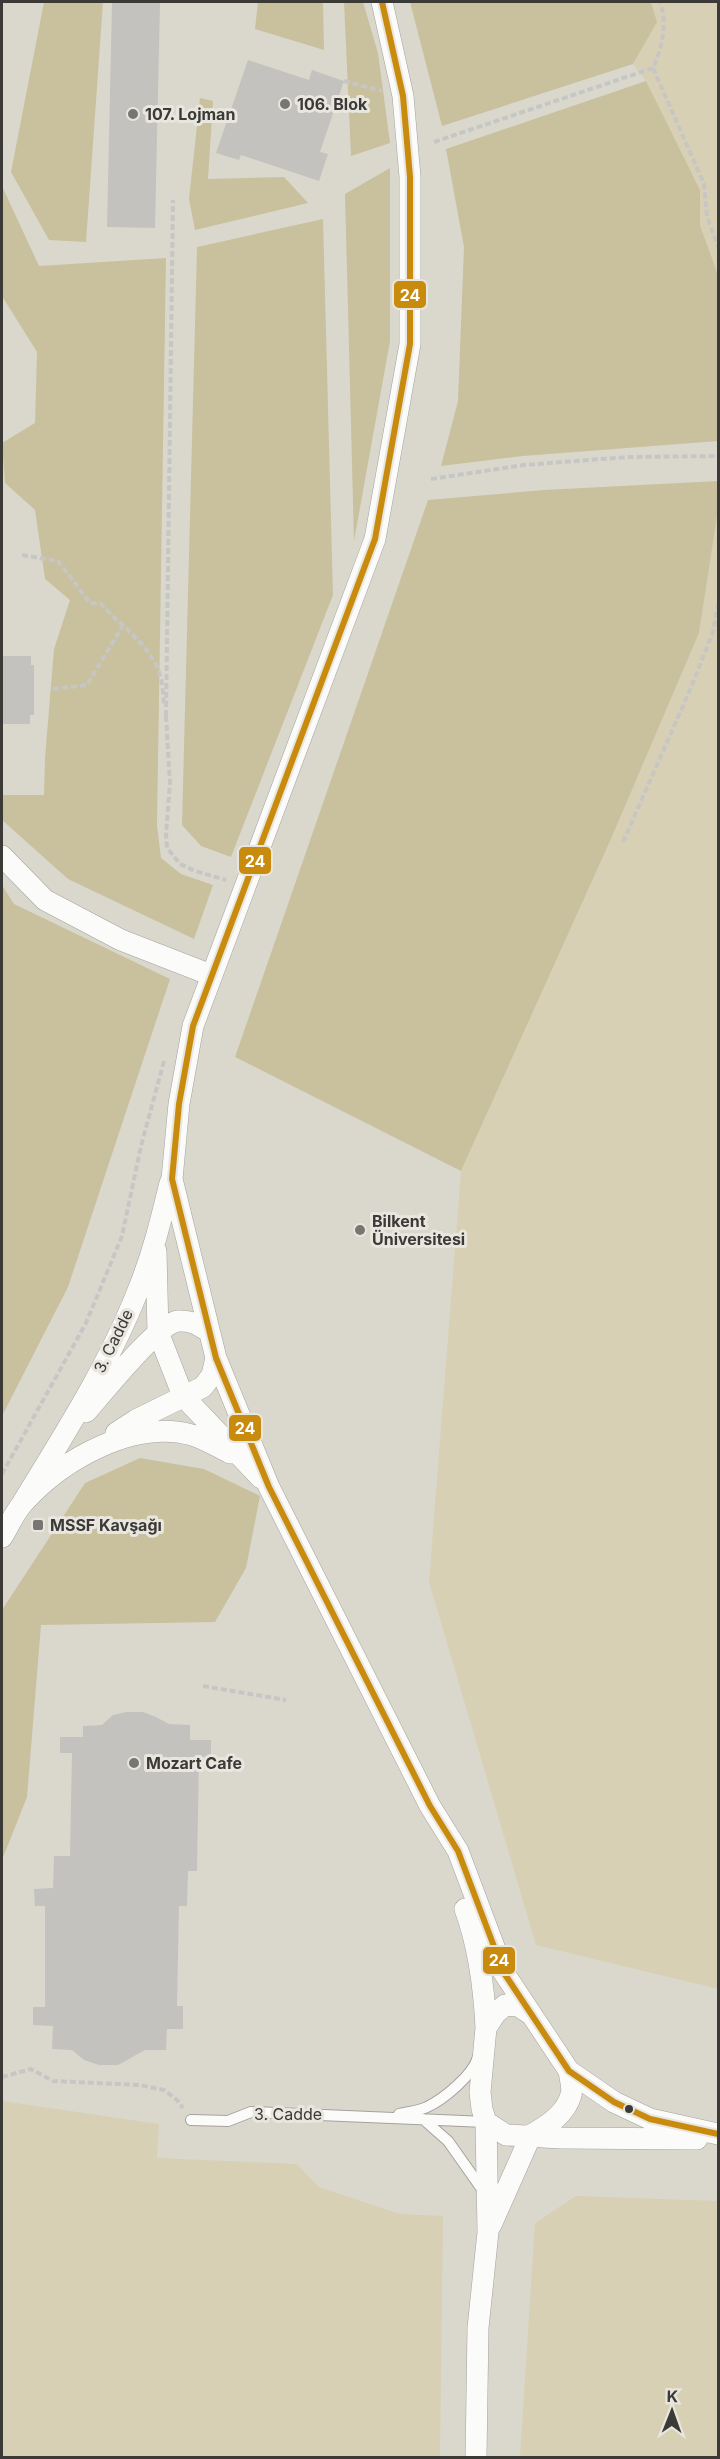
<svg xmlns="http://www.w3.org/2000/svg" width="720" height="2459" viewBox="0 0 720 2459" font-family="Inter,sans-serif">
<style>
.built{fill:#dad8cd}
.green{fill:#d8d0b4}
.forest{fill:#c9c09d}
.building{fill:#c3c2be}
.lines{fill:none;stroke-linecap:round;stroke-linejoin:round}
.service-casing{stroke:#a3a29f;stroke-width:12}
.minor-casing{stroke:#a3a29f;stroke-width:22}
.path{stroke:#c6c6c4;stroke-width:4;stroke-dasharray:6 3;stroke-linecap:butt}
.service{stroke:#fbfbfa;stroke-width:10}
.minor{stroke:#fbfbfa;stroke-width:21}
.bus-1-casing{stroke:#e8e6de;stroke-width:10}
.bus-1{stroke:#c88b0e;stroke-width:6}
.poi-dot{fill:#777672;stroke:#e8e6de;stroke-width:2}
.bus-dot{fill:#3b3a37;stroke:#e8e6de;stroke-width:2}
.labels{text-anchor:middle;stroke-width:6;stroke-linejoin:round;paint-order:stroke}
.poi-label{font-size:16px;font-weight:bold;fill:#3b3a37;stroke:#e8e6de;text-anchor:start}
.street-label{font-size:16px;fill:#3b3a37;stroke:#e8e6de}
.line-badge{stroke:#e8e6de;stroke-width:2}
.badge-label{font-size:16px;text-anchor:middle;font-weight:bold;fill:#fff}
</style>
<rect width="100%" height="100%" fill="#e6e5e0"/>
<!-- built -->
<path class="built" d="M2 2H718V2457H2Z"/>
<!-- green -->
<path class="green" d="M651 2H718V275L700 225V190L646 81 633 64 656 22Z
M718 510V1989L536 1945 429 1582 461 1171 611 839 699 633Z
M2 2101 159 2124 157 2158 297 2164 319 2187 400 2214 443 2216 440 2457H2Z
M576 2196 718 2201V2457H520L535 2223Z"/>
<!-- forest -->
<path class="forest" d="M44 2H103L86 242 49 240 11 172Z
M258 2H323L324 50 255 29Z
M344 2H363L378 53 390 143 351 156Z
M410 2H651L657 22 633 64 442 126Z
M646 81 700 190V225L718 275V441L523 456 441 466 458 401 464 247 446 149Z
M200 98 213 101 208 179 284 177 308 203 195 230 189 199Z
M390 168V341L354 541 345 194Z
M2 186 39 266 166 258 157 825 161 858 181 874 213 885 194 939 68 879 2 820V795H44L45 758 54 649 70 600 45 579 35 510 5 483 2 443 35 423 37 352 2 296Z
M323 219 333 595 231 857 201 846 182 825 197 247Z
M718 481V510L699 633 611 839 461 1171 235 1057 428 500 544 490Z
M2 885 14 904 170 979 68 1287 2 1416Z
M140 1458 204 1469 260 1496 246 1568 215 1622 41 1625 27 1797 2 1860V1610L85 1483Z"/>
<!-- building -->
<path class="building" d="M112 2H160L155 228 107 227Z
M248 60 309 80 312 70 344 81 320 152 328 154 319 181 241 155 239 160 216 153Z
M2 656H31V665H34V715H30V724H2Z
M126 1712H143L156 1717 169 1724 190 1725V1740H211V1757H199L197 1871H188L187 1906H179L177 2006H183V2029H167L166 2050H145L118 2065H99L84 2060 72 2050 52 2049 53 2026 33 2025V2007H45V1906H35L34 1889 53 1888 54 1856H70L72 1753H60V1737H83V1726L102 1725 113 1715Z"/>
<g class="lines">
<!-- service casing -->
<g class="service-casing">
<path id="service" d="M399 2114C408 2112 419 2111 427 2107 444 2099 473 2075 478 2057
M423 2119 448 2141 484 2192
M191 2120 228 2121 251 2112 486 2122"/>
</g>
<!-- minor casing -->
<g class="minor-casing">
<path id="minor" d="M382 2 403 96 410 177V344L375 539 193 1026 179 1104 172 1179 216 1358 269 1487 430 1806 458 1851 504 1973 569 2071 614 2102 650 2119 718 2134
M2 856 45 900 121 940 211 975
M156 1251 158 1332 183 1396 261 1478
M86 1412C103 1393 157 1324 178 1321 191 1320 198 1325 208 1331
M116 1433 136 1420 203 1387 212 1375 216 1358
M23 1502C64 1435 108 1366 137 1293 152 1257 161 1220 170 1183
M2 1537C9 1526 15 1511 24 1502 63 1459 134 1419 192 1435 205 1439 218 1447 230 1453
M465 1909C479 1947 484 1987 486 2028
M532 2015 518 2006 505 2005 495 2014 486 2028 480 2092 482 2109 486 2122 506 2135 561 2138 697 2139
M531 2135C547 2126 566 2114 571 2095 573 2089 570 2078 569 2071
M491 2225 531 2135
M476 2458 478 2328 488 2232 486 2122"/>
</g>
<!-- path -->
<path class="path" d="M653 68 704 184 707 217 718 247
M344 81 382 91
M434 142 653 68C662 47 668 24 660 2
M431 479 524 465 628 457 718 456
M22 555 58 561 90 603 101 604C121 626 148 643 159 672 163 682 163 695 164 705
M53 689 87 685 122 627
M166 716 173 200
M166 716 170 783 166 834 167 848 180 864 195 871 226 880
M623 842 690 690 713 632 718 604
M2 1474 86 1323 122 1236 141 1146 164 1061
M203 1686 286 1700
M2 2077 31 2069 53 2081 140 2085 164 2090 177 2100 183 2108"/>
<!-- service -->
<use href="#service" class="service"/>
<!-- minor -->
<use href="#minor" class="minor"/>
<!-- bus-1 casing -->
<g class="bus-1-casing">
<path id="bus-1" d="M382 2 403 96 410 177V344L375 539 193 1026 179 1104 172 1179 216 1358 269 1487 430 1806 458 1851 504 1973 569 2071 614 2102 650 2119 718 2134"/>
</g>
<!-- bus-1 -->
<use href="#bus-1" class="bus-1"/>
</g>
<!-- markers -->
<g class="poi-dot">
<circle cx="285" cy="104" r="6"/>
<circle cx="133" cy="114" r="6"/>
<circle cx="360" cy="1230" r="6"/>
<rect x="32" y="1519" width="12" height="12" rx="3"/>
<circle cx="134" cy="1763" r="6"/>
</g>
<circle class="bus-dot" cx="629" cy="2109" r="5"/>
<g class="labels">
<!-- poi labels -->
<g class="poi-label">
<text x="297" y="110">106. Blok</text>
<text x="145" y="120">107. Lojman</text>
<text x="372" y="1227">Bilkent<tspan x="372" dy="18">Üniversitesi</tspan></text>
<text x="50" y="1531">MSSF Kavşağı</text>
<text x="146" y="1769">Mozart Cafe</text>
</g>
<!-- street labels -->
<g class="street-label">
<text transform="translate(113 1341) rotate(-64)" y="6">3. Cadde</text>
<text x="288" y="2120">3. Cadde</text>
</g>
</g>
<g class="line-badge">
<rect x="393" y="280" width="34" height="29" rx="6" fill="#c88b0e"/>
<rect x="238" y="846" width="34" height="29" rx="6" fill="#c88b0e"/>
<rect x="228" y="1414" width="34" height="28" rx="6" fill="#c88b0e"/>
<rect x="482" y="1946" width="34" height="29" rx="6" fill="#c88b0e"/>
</g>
<g class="badge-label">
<text x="410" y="301">24</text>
<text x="255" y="867">24</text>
<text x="245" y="1434">24</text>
<text x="499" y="1966">24</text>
</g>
<!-- border -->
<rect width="720" height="2459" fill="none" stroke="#3b3a37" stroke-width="6"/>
<!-- north arrow -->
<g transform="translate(672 2411) rotate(1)" stroke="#e8e6de" stroke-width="4.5" paint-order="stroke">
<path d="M0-4.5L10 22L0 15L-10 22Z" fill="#3b3a37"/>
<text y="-9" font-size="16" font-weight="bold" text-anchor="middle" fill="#3b3a37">K</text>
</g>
</svg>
